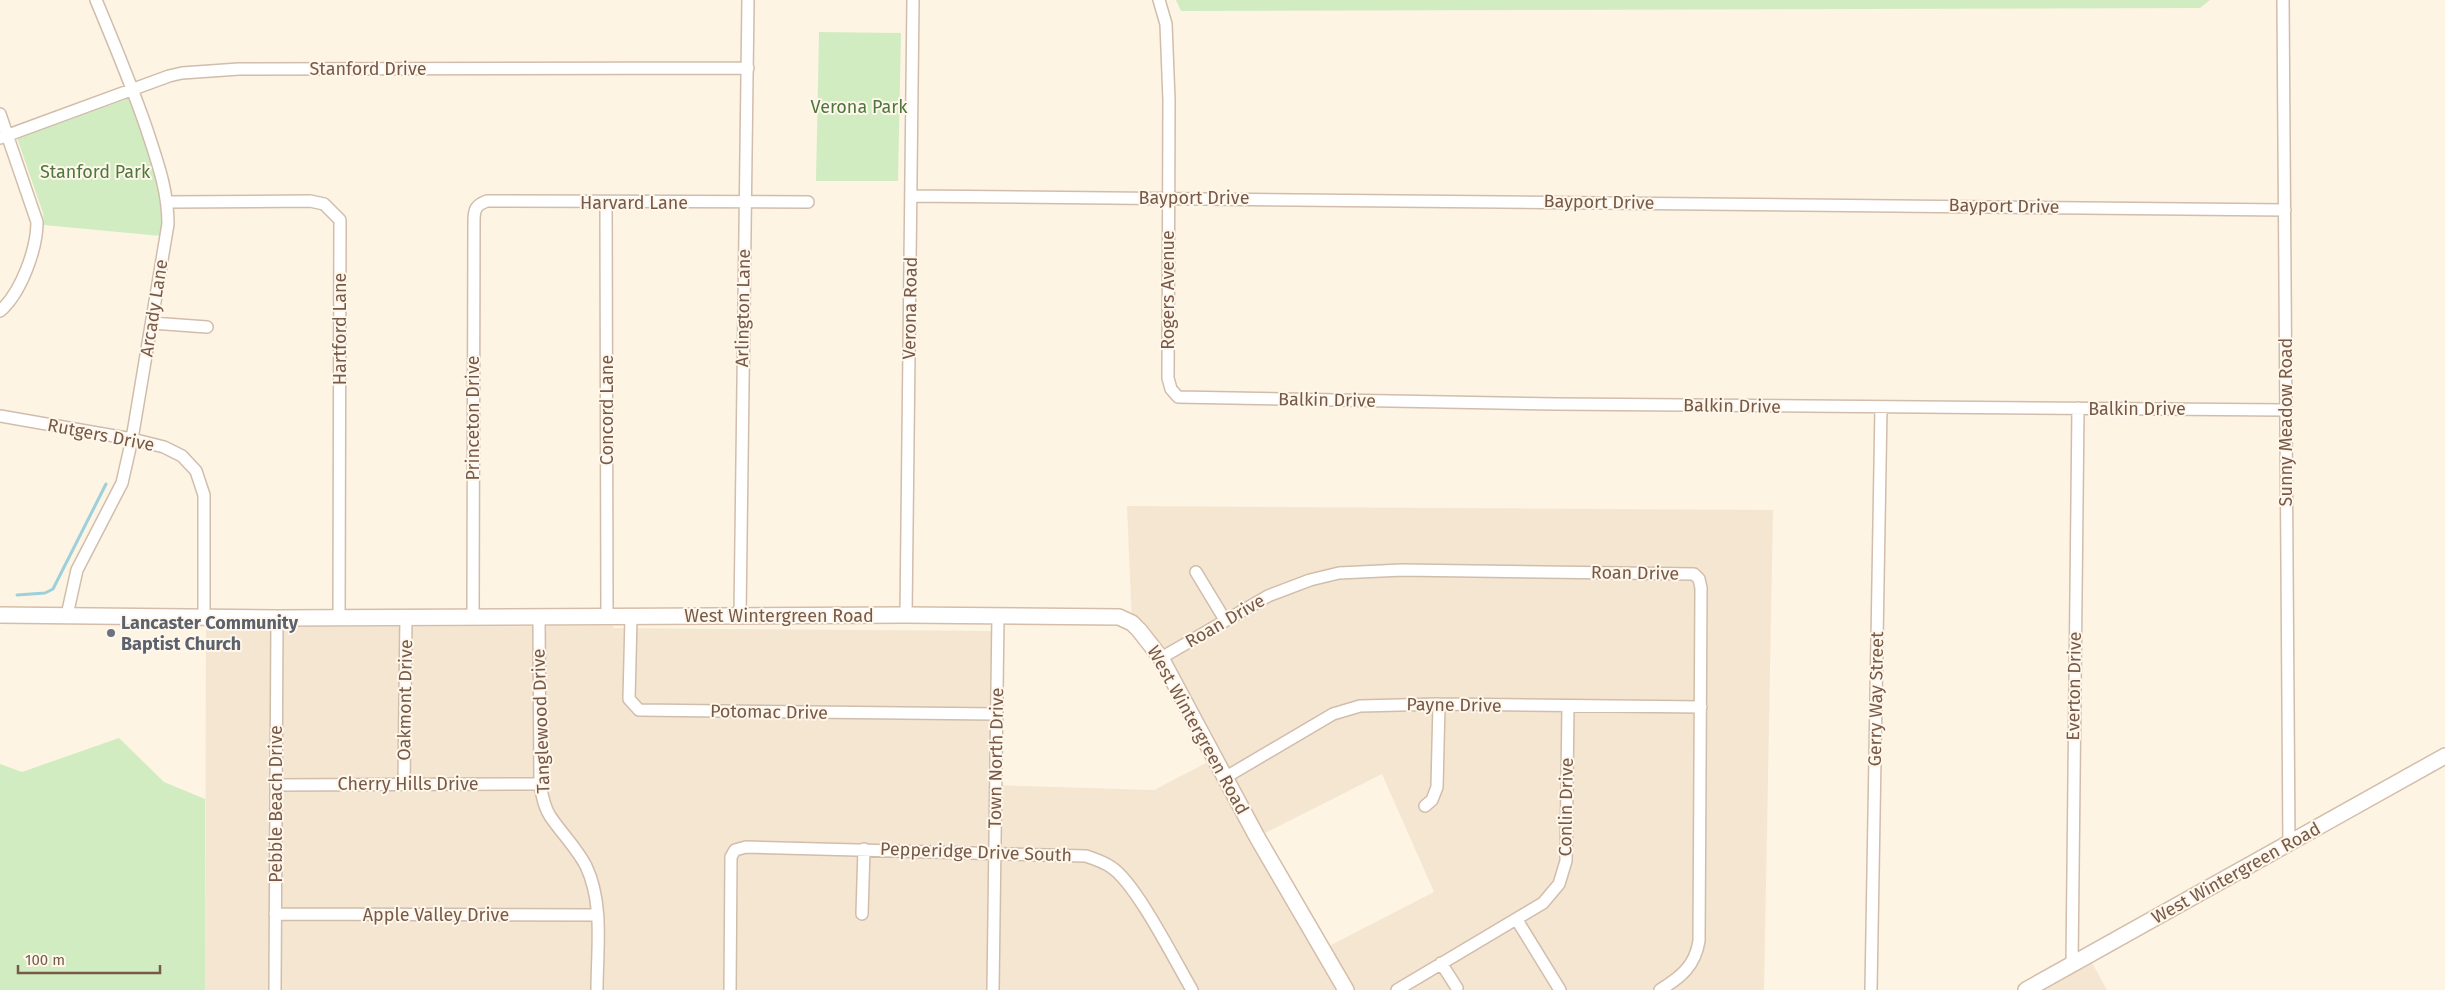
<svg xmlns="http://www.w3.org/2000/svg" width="2445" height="990" viewBox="0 0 2445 990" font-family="'Fira Sans',sans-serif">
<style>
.residential{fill:#f5e6d1}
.green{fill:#d2ecc1}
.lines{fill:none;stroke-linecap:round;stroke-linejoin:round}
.stream{stroke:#9cd0da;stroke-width:3}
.street-casing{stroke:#d1bdac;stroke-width:14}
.secondary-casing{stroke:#d5bda9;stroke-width:18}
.street{stroke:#fff;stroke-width:11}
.secondary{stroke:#fff;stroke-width:15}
.worship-dot{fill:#6b7280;stroke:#fff7eb;stroke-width:2}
.labels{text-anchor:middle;stroke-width:4;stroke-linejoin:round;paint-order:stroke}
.street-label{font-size:18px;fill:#775948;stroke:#fff7eb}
.park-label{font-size:18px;fill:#4c783c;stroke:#fff7eb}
.worship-label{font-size:18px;font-weight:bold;fill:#5b616d;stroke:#fff7eb;text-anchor:start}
</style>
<rect width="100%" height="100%" fill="#fdf4e3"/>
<!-- residential -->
<path class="residential" d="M1127 506 1773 510 1764 990H1351L1327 947 1434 892 1382 774 1257 837 1132 623Z
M613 626 614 628 994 631V785L1154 790 1208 762 1339 990H205L206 627Z
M2090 959 2107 990H2035Z"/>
<!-- green -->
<path class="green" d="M1176 0H2210L2200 8 1181 11Z
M819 32 901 33 898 181H816Z
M129 98C147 144 166 186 161 236L44 225 43 213 17 138Z
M119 738 164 782 205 799V990H0V764L22 772Z"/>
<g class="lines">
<!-- stream -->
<path class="stream" d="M17 595 45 593 53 589 106 484"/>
<!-- street casing -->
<g class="street-casing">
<path id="street" d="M1159 0 1166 24 1169 100 1168 378 1171 389 1178 397 1556 404 2285 410
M2283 0 2289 845
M0 114 37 222C37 249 21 293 0 311
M0 138 169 76 182 73 239 69 748 68
M912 196 2285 210
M168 202 310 201 324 204 340 220 339 618
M606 203 607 618
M152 323 207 327
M0 416 132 439 164 447 182 456 196 471 204 495V618
M1196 572 1225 620
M67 615 77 570 122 483 132 439 168 224C168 190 157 161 147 130 132 86 114 43 96 0
M906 615 913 0
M473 616 474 221C474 209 476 205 487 201L808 202
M740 616 748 0
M539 617 540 784C542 795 544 807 550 816 562 834 576 847 586 866 604 904 597 949 597 990
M631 618 629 699 639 710 996 714
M1161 658 1268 596 1310 580 1339 573 1402 570 1694 574 1699 579 1701 588 1699 941C1695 966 1681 977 1660 990
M1226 777 1333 714 1360 706 1439 704 1701 707
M404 784 406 616
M276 785 540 784
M1425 806 1432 800 1437 787 1439 704
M275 914 597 915
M862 914 864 849
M1517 920 1560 990
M1441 963 1457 988
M2072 965 2078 408
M275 990 277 618
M730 990 731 857 735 850 746 847 1086 856C1095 859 1104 862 1111 867 1136 883 1175 961 1192 990
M993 990 998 615
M1397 990 1543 903 1559 884 1566 861 1568 706
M1871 990 1881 407"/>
</g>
<!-- secondary casing -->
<g class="secondary-casing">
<path id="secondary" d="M0 615 277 618 906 615 1119 617 1132 623 1139 630 1161 658 1257 837 1346 990
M2026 990 2445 756"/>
</g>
<!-- street -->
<use href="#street" class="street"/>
<!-- secondary -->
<use href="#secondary" class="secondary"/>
</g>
<!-- markers -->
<circle class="worship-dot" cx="111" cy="633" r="5"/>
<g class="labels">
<!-- street labels -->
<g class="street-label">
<text x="368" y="75">Stanford Drive</text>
<text x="1194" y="204">Bayport Drive</text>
<text transform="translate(1599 202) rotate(1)" y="6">Bayport Drive</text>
<text x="634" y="209">Harvard Lane</text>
<text transform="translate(2004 206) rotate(1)" y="6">Bayport Drive</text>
<text transform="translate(1168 290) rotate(-90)" y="6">Rogers Avenue</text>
<text transform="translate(154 308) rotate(-81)" y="6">Arcady Lane</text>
<text transform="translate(743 308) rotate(-89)" y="6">Arlington Lane</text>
<text transform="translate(910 308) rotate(-89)" y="6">Verona Road</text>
<text transform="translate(340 329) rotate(-90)" y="6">Hartford Lane</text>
<text transform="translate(1327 400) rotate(1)" y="6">Balkin Drive</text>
<text transform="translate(1732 406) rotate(1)" y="6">Balkin Drive</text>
<text x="2137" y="415">Balkin Drive</text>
<text transform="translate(607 410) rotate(-90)" y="6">Concord Lane</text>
<text transform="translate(473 418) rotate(-90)" y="6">Princeton Drive</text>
<text transform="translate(2286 422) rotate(-90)" y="6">Sunny Meadow Road</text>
<text transform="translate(101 435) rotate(11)" y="6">Rutgers Drive</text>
<text transform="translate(1635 573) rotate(1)" y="6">Roan Drive</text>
<text x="779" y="622">West Wintergreen Road</text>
<text transform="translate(1225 621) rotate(-30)" y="6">Roan Drive</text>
<text transform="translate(2074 686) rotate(-89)" y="6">Everton Drive</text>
<text transform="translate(1876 699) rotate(-89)" y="6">Gerry Way Street</text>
<text transform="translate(405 700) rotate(-89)" y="6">Oakmont Drive</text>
<text transform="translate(1454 705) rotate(1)" y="6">Payne Drive</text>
<text transform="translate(769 712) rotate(1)" y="6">Potomac Drive</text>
<text transform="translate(541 721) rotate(-92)" y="6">Tanglewood Drive</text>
<text transform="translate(1198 730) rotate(61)" y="6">West Wintergreen Road</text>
<text transform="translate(996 758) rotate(-89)" y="6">Town North Drive</text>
<text x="408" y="790">Cherry Hills Drive</text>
<text transform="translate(276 804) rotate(-90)" y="6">Pebble Beach Drive</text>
<text transform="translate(1566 807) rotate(-89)" y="6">Conlin Drive</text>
<text transform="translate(976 852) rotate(2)" y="6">Pepperidge Drive South</text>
<text transform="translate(2236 873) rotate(-29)" y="6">West Wintergreen Road</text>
<text x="436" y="921">Apple Valley Drive</text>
</g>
<!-- park labels -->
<g class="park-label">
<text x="859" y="113">Verona Park</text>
<text x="95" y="178">Stanford Park</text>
</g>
<!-- worship labels -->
<g class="worship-label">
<text x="121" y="629">Lancaster Community<tspan x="121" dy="21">Baptist Church</tspan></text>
</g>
</g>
<!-- scale -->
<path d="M18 965v8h142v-8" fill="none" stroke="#775948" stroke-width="2.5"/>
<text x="25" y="965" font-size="15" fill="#775948" stroke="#fff7eb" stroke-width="4" paint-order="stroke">100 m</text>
</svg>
